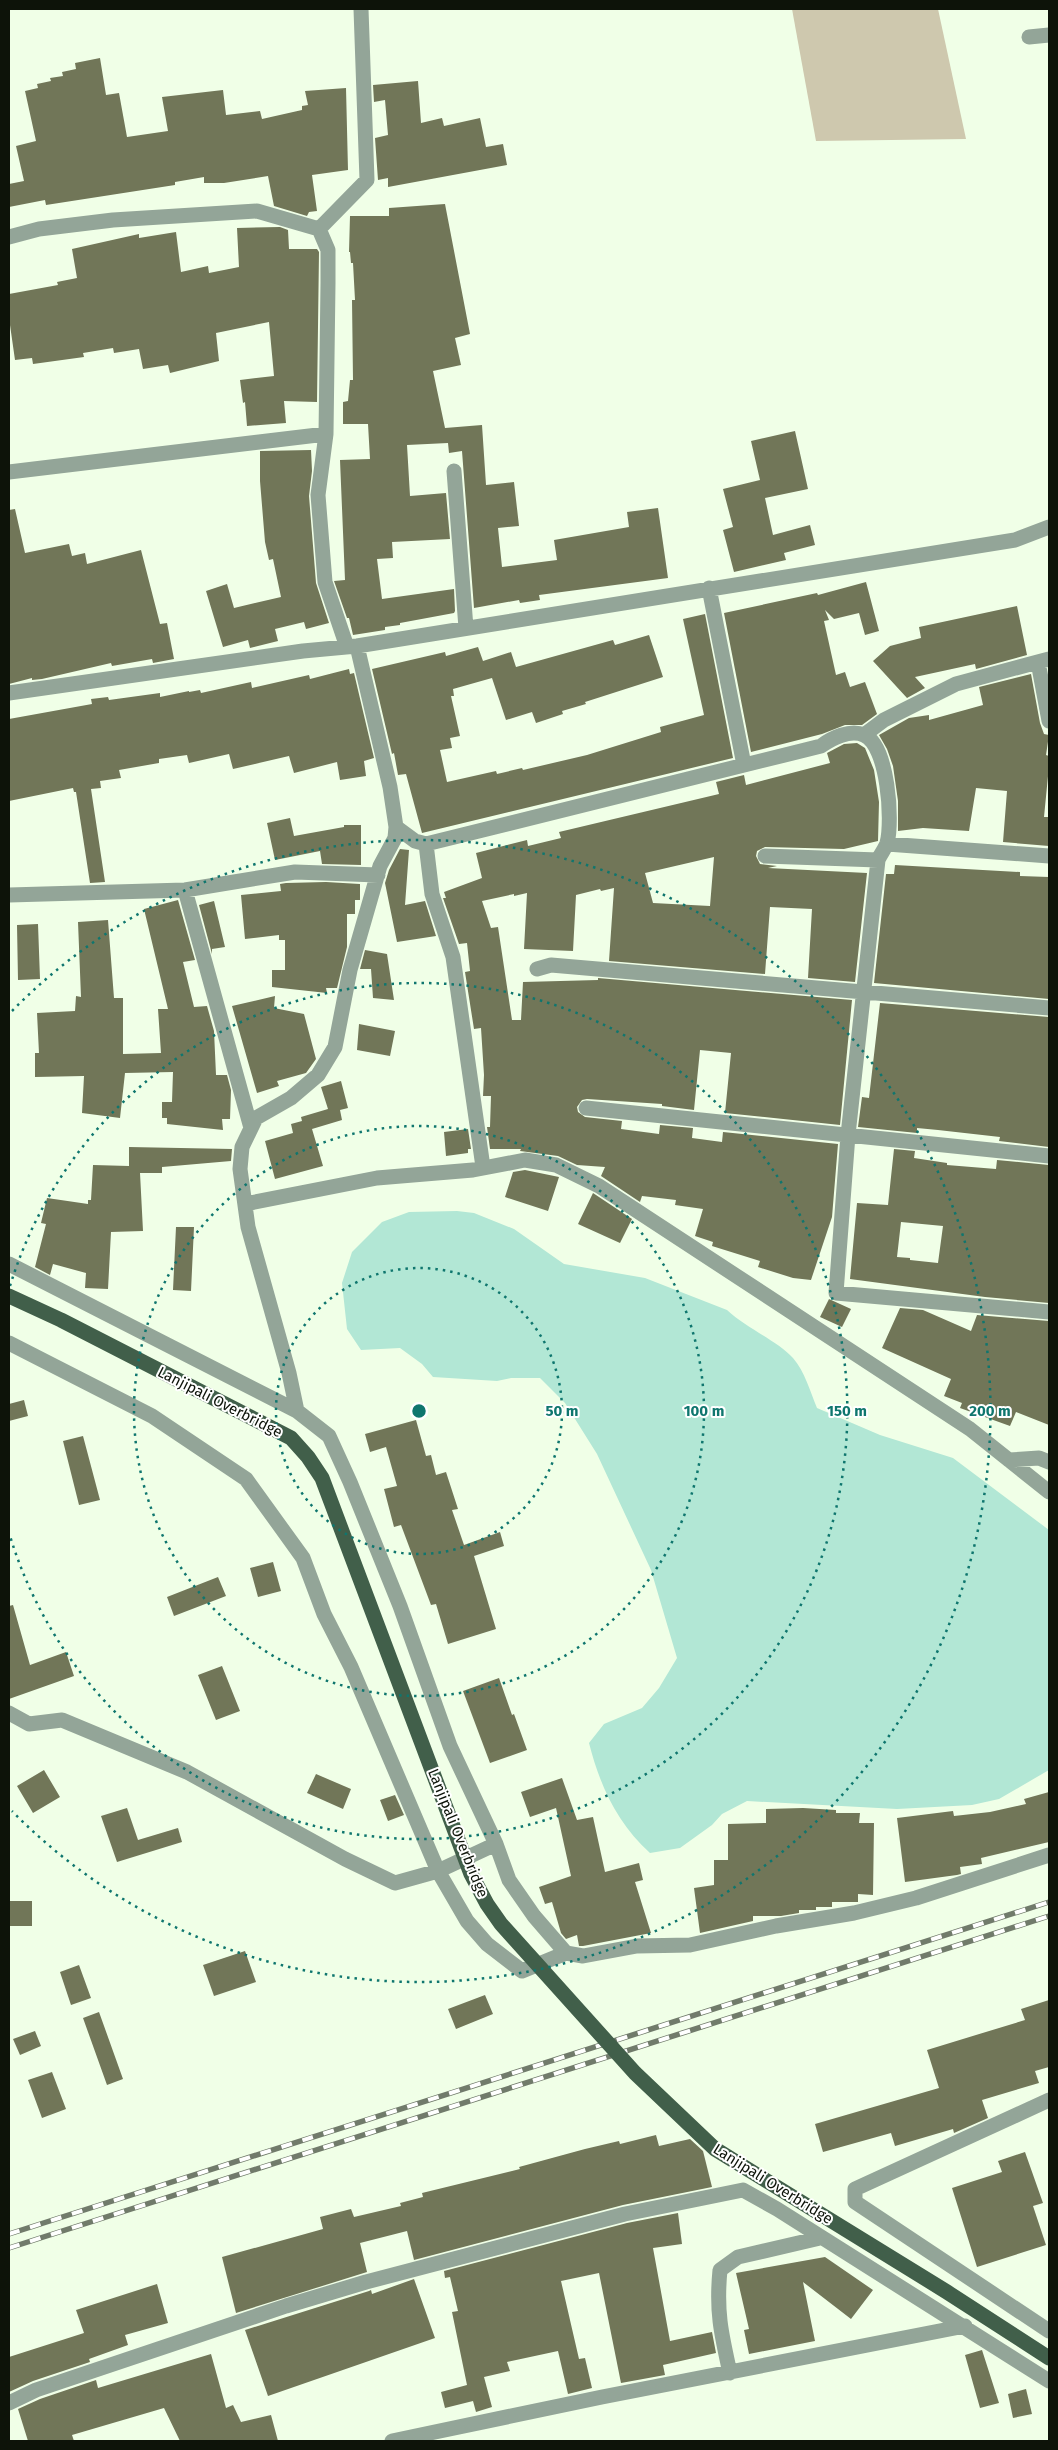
<svg xmlns="http://www.w3.org/2000/svg" width="1058" height="2450" viewBox="0 0 1058 2450" font-family="'Fira Sans',sans-serif">
<style>
.green{fill:#cec8ae}
.water{fill:#b2e7d5}
.building{fill:#717658;fill-rule:evenodd}
.lines{fill:none;stroke-linecap:round;stroke-linejoin:round}
.minor{stroke:#93a598;stroke-width:15}
.rail-casing{stroke:#717b6b;stroke-width:5.5}
.rail{stroke:#fff;stroke-width:4;stroke-dasharray:11;stroke-linecap:butt}
.major-bridge{stroke:#415f4a;stroke-width:15}
.ring{fill:none;stroke:#0f766e;stroke-width:2.5;stroke-dasharray:2.5 5}
.labels{text-anchor:middle;stroke-width:4;stroke-linejoin:round;paint-order:stroke}
.street-label{font-size:15px;fill:#0d1309;stroke:#fff}
.centre{fill:#0f766e;stroke:#fff;stroke-width:2.5}
.ring-label{font-size:15px;text-anchor:middle;font-weight:bold;fill:#0f766e;stroke:#fff;stroke-width:4;stroke-linejoin:round;paint-order:stroke}
</style>
<rect width="100%" height="100%" fill="#f0ffe7"/>
<!-- green -->
<path class="green" d="M792 9H938L966 139 816 141Z"/>
<!-- water -->
<path class="water" d="M457 1211 474 1213 514 1229 564 1264 645 1278 727 1310C746 1328 778 1341 793 1358 805 1372 810 1391 817 1408L880 1435 953 1458 1049 1530V1770L999 1799 972 1805 897 1809 747 1801 722 1814 712 1825 680 1848 650 1853C617 1823 600 1786 589 1743L604 1724 642 1708 659 1688 677 1658 651 1570 597 1454 565 1403 540 1378H511L497 1381 433 1377 422 1364 400 1348 361 1350 347 1329 342 1283 352 1252 382 1222 409 1212Z"/>
<!-- building -->
<path class="building" d="M100 58 106 95 119 93 127 137 168 131 162 97 223 90 226 115 260 111 262 119 302 110V106L308 105 305 91 346 88 348 170 312 175 317 211 309 212 307 216 274 206 268 176 224 183H204V177L175 182V185L46 205 45 200 9 207V184L24 181 16 146 36 141 25 91 38 88 37 84 51 81 50 78 63 76 62 72 76 69 75 63Z
M418 81 421 123 442 118 444 126 480 118 486 147 503 144 507 165 388 187V178L378 180 375 138 388 135 385 100 374 102 373 85Z
M445 204 470 334 455 338 461 365 433 371 445 428 482 425 486 485 514 482 519 526 498 528 502 567 557 560 554 540 629 527 627 512 658 508 668 578 539 595 540 600 520 603 519 600 474 608 462 451 449 453 448 443 407 445 410 496 446 493 450 539 392 542 393 558 377 559 382 599 454 589 455 611 454 613 400 623V625L385 627V630L353 635 349 618H347L334 581 345 580 340 460 370 459 368 424H343V402L348 401 350 380H353L352 300H355L353 263H351L350 252H349L350 216H389V208Z
M280 227 288 230 289 249H317L319 252 317 402 284 401 286 423 247 426 245 402 243 403 240 380 274 376 269 322 216 333 219 361 170 373 168 365 143 369 139 349 114 353 113 348 83 353 84 357 33 364 32 358 15 360 9 318V294L58 285 57 282 77 278 72 249 139 234V238L176 232 181 272 208 266 209 273 239 267 237 228Z
M795 431 808 489 765 498 773 535 810 525 815 545 784 553 786 560 734 572 723 530 733 527 723 489 760 480 751 441Z
M311 450 312 471 309 496 316 583 329 623 306 629 304 622 275 629 278 641 250 648 248 640 223 647 206 591 227 584 234 608 281 597 273 559 269 560 265 542 260 481V451Z
M15 509 25 553 69 544 72 556 85 553 87 564 141 550 160 624 167 623 174 659 153 663 152 659 112 666 111 663 42 679 32 680V678L9 684V510Z
M866 582 879 631 865 635 859 613 834 619 825 610 829 620 824 621 836 675 845 672 850 687 865 682 877 714 862 725H845L822 734 751 752 724 613 817 593 818 595Z
M1017 606 1027 655 976 669 975 664 915 677 925 688 907 698 873 661 890 646 921 638 919 627Z
M705 614 733 758 422 833 406 774 398 775 394 753 392 754 372 669 445 652 446 656 478 647 483 661 511 652 516 667 613 640 615 645 649 635 663 677 585 702 586 704 562 711 563 714 536 723 532 712 506 720 492 678 453 689 454 696H451L460 736 450 738 452 748 440 750 447 782 496 771 497 774 522 768 523 770 587 755 661 732 660 727 704 715 683 619Z
M349 669 350 674 354 673 374 758 364 761 366 776 340 780 337 762 294 773 289 756 233 769 229 754 189 763 187 755 159 759V763L119 770 121 778 100 781 101 788 91 789 105 882 90 883 76 792H74L73 788 9 801V719L92 704 91 699 108 697 109 700 160 693V697L189 691V692L200 690 201 693 251 682 252 688 309 675 310 679Z
M1031 674 1040 723 1044 734 1049 735 1046 755 1049 756V766L1044 817H1049V846L1003 842 1007 791 976 788 969 831 923 828 898 831V801L893 766 887 749 879 735 909 718 929 715V720L983 705 979 687Z
M857 743 865 748 874 770 879 802 878 841 844 849 765 847 757 851 756 856 760 864 777 866 768 868 867 873 855 982 808 978 812 909 770 907 765 974 609 961 614 888 601 891 600 889 576 895 573 951 524 949 527 893 514 896V894L482 901 491 928 498 927 512 1020H521L523 982 598 980V978L852 1000 840 1125 725 1113 731 1053 700 1050 694 1110 662 1106V1104L587 1099 582 1100 577 1107 578 1112 585 1117 622 1121 621 1129 659 1134 660 1125 693 1128 692 1138 722 1142 723 1132 838 1144 832 1217 811 1280 793 1278 758 1267 760 1261 712 1246 713 1242 695 1236 703 1209 675 1205 676 1200 642 1196 640 1202 601 1176 605 1167 577 1165 558 1156 520 1151 521 1149H490L487 1127H490L491 1096H483L484 1075 481 1028 474 1029 465 972 470 971 467 943 459 944 443 898H446L444 892 482 878 476 853 527 840 528 846 561 838 559 832 719 794 716 782 744 775 746 785 830 763 827 753 844 744ZM714 857 710 906 653 903 645 873Z
M290 818 294 836 344 827V825H361V865L322 864 320 851 275 860 267 823Z
M400 849 409 850 405 905 425 901 436 936 397 942 385 883 389 870Z
M895 865 1020 872V876L1049 877V999L874 983 886 874H894Z
M326 882 360 884V900H355V914H347V947L337 988H326L327 993 272 987V970H285V940H279V935L245 939 241 895 281 891 280 884 286 883Z
M178 900 195 960 183 962 194 1007 207 1006 214 1031 216 1075H227L231 1090 230 1119H222L223 1130 167 1124V1118H162V1102H172L173 1072 125 1073 120 1118 82 1113 84 1076 35 1077V1053H39L37 1013 75 1011 76 996 81 997 78 922 108 920 114 998H123V1054L161 1053 158 1009H168L144 909Z
M214 901 225 947 212 949V954L199 905Z
M38 924 40 979 18 980 17 925Z
M365 950 387 954 394 1000 373 998 371 969H360Z
M275 996 274 1008 304 1014 316 1059 306 1073 277 1081 279 1086 257 1093 232 1006Z
M880 1003 1049 1017V1147L999 1141 1000 1137 938 1130 917 1128V1133L858 1127 862 1097 869 1098Z
M359 1024 395 1031 390 1056 357 1050Z
M341 1081 348 1108 340 1110 342 1120 312 1129 323 1166 275 1179 265 1141 293 1133 291 1124 302 1121 301 1117 328 1109 321 1087Z
M468 1129 471 1149H468V1153L446 1156 444 1132Z
M129 1147 232 1149 231 1161 162 1167V1173H140L143 1231 111 1232 108 1289 85 1288 86 1273 53 1264 50 1275 35 1267 46 1224 41 1223 47 1198 88 1204V1200H91L93 1165 129 1166Z
M894 1149 915 1151 914 1158 947 1163V1165L996 1169 997 1160 1049 1165V1303L985 1297 850 1279 857 1203 888 1205ZM901 1222 943 1226 938 1263 910 1260V1258L897 1257Z
M525 1170 559 1177 548 1211 505 1197 513 1172Z
M593 1193 632 1219 620 1243 578 1224Z
M176 1227H194L191 1291 173 1290Z
M829 1299 851 1309 842 1327 820 1317Z
M900 1308 923 1310 971 1331 977 1315 1049 1321V1425L1016 1412 1010 1426 960 1408 962 1403 944 1396 951 1379 882 1348Z
M24 1400 28 1416 9 1421V1404Z
M416 1420 426 1456 431 1455 436 1475 446 1472 458 1509 452 1510 464 1545 500 1532 504 1546 474 1556 496 1629 448 1644 436 1604 431 1605 401 1525 394 1527 384 1489 397 1486 386 1447 370 1452 365 1434Z
M83 1436 100 1500 79 1505 63 1441Z
M273 1562 281 1591 258 1597 250 1568Z
M218 1577 226 1596 174 1616 167 1597Z
M13 1605 30 1665 66 1652 74 1676 9 1699V1606Z
M222 1666 240 1711 216 1720 198 1675Z
M499 1678 512 1715 514 1714 527 1750 490 1763 463 1691Z
M44 1770 60 1797 33 1813 17 1786Z
M316 1774 351 1789 343 1809 307 1793Z
M562 1778 577 1820 593 1817 605 1872 639 1863 643 1880 635 1882 651 1933 583 1946H579L577 1935 566 1939 561 1933 552 1902 545 1904 539 1887 571 1876 556 1808 530 1817 521 1792Z
M1049 1792V1842L981 1858 982 1864 960 1867 961 1874 957 1875 905 1882 897 1818 953 1811 954 1816 990 1812 1026 1804 1024 1799Z
M395 1795 404 1815 388 1821 380 1800Z
M127 1808 138 1840 178 1828 182 1842 117 1862 101 1816Z
M803 1808 836 1810V1813H860L859 1823H874L873 1895 858 1894V1902H832V1907H816V1910H799V1913L781 1916H753V1921L700 1933 694 1888 714 1885V1860H728V1824L766 1823V1809Z
M9 1901H32V1926H9Z
M245 1951 256 1982 214 1996 203 1965Z
M79 1965 91 1998 71 2005 60 1972Z
M485 1995 493 2014 456 2029 448 2009Z
M1049 2000V2067L1035 2071 1039 2083 982 2100 988 2118 954 2133 953 2129 895 2146 891 2133 823 2152 815 2124 939 2088 927 2050 1025 2020 1021 2009Z
M99 2012 123 2079 107 2085 83 2018Z
M35 2031 41 2046 20 2055 13 2039Z
M52 2072 66 2109 42 2118 28 2080Z
M656 2135 659 2146 690 2139 703 2151 712 2187 623 2205 414 2260 407 2231 360 2243 367 2272 236 2313 222 2257 323 2229 320 2217 351 2209 354 2217 401 2206 400 2203 423 2197 422 2193 520 2169 519 2167 585 2149 619 2141 620 2144Z
M1025 2152 1043 2203 1033 2206 1046 2245 977 2267 952 2188 1002 2172 998 2161Z
M678 2213 682 2244 653 2248 670 2341 712 2332 716 2353 663 2365 665 2375 621 2383 599 2273 561 2281 579 2359 585 2358 592 2388 568 2394 558 2351 507 2362 510 2371 484 2377 492 2407 476 2412 473 2401 445 2408 441 2392 467 2385 452 2312 458 2311 450 2277 445 2278 444 2271 627 2223Z
M825 2257 873 2290 851 2319 803 2282 815 2341 749 2354 744 2330 749 2329 736 2273Z
M414 2279 435 2338 268 2396 245 2330 369 2291 371 2290 372 2294Z
M157 2284 168 2323 125 2335 128 2345 89 2359 90 2362 33 2381 9 2392V2357L84 2333 76 2310Z
M982 2350 999 2403 980 2408 965 2355Z
M211 2354 226 2408 233 2405 241 2422 271 2415 278 2441H180L164 2408 72 2435 74 2441H28L18 2409 40 2399 96 2380 98 2388Z
M1026 2389 1032 2414 1013 2418 1008 2394Z"/>
<g class="lines">
<!-- minor -->
<path class="minor" d="M1029 37 1049 35
M319 229 328 250V283L326 434 318 495 325 582 347 647
M319 229 367 180 361 9
M9 237 39 229 113 220 257 211 319 229
M454 471 466 628
M9 472 326 434
M709 588 744 765
M1038 662 1049 721
M9 693 303 651 357 646 1015 540 1049 527
M864 735 884 720 956 684 1049 659
M396 827 415 841 426 844 821 746C832 738 850 729 864 735 888 745 893 821 887 843 885 849 880 855 878 860L848 1135 836 1293 1049 1312
M426 844 432 894 453 957 483 1167
M887 844 1049 856
M765 856 878 860
M185 890 251 1128
M9 895 185 890 295 872 378 875
M537 969 551 965 1049 1008
M586 1108 1049 1156
M245 1204 377 1178 473 1170 525 1160 556 1165 599 1186 970 1429 1049 1492
M9 1264 297 1411 329 1436 350 1482 400 1606 450 1746 496 1844 509 1880 534 1916 566 1953 583 1956 637 1946 690 1945 776 1926 854 1913 916 1898 1049 1855
M9 1343 152 1416 246 1479 303 1558 324 1614 351 1667 438 1871 467 1921 487 1944 522 1971 566 1953
M297 1411 289 1373 248 1227 240 1169 242 1147 256 1118 291 1098 318 1075 335 1047 350 970 380 866 395 838 396 827 390 787 357 646
M1009 1460 1039 1458 1049 1462
M9 1713 29 1724 62 1720 187 1772 345 1859 395 1883 438 1871 496 1844
M1049 2100 855 2189V2202L1049 2331
M730 2373C721 2333 716 2311 720 2270L738 2257 820 2238
M9 2403 36 2390 286 2306 366 2282 625 2214 743 2190 777 2209 1049 2381
M392 2441 602 2397 965 2326"/>
<!-- rail casing -->
<g class="rail-casing">
<path id="rail" d="M9 2234 1049 1902
M9 2248 1049 1916"/>
</g>
<!-- rail -->
<use href="#rail" class="rail"/>
<!-- major-bridge -->
<path class="major-bridge" d="M9 1296 61 1320 291 1438 308 1457 322 1478 471 1874 487 1904 501 1924 635 2073 715 2149 947 2292 1049 2358"/>
</g>
<!-- distance rings -->
<g class="ring">
<circle cx="419" cy="1411" r="143"/>
<circle cx="419" cy="1411" r="285"/>
<path d="M10 1286A428 428 0 1 1 10 1536"/>
<path d="M12 1011A571 571 0 1 1 12 1811"/>
</g>
<g class="labels">
<!-- street labels -->
<g class="street-label">
<text transform="translate(220 1402) rotate(27)" y="5">Lanjipali Overbridge</text>
<text transform="translate(458 1833) rotate(68)" y="5">Lanjipali Overbridge</text>
<text transform="translate(773 2184) rotate(32)" y="5">Lanjipali Overbridge</text>
</g>
</g>
<circle cx="419" cy="1411" r="8" class="centre"/>
<g class="ring-label">
<text x="562" y="1416">50 m</text>
<text x="704" y="1416">100 m</text>
<text x="847" y="1416">150 m</text>
<text x="990" y="1416">200 m</text>
</g>
<!-- border -->
<rect width="1058" height="2450" fill="none" stroke="#0d1309" stroke-width="20"/>
</svg>
